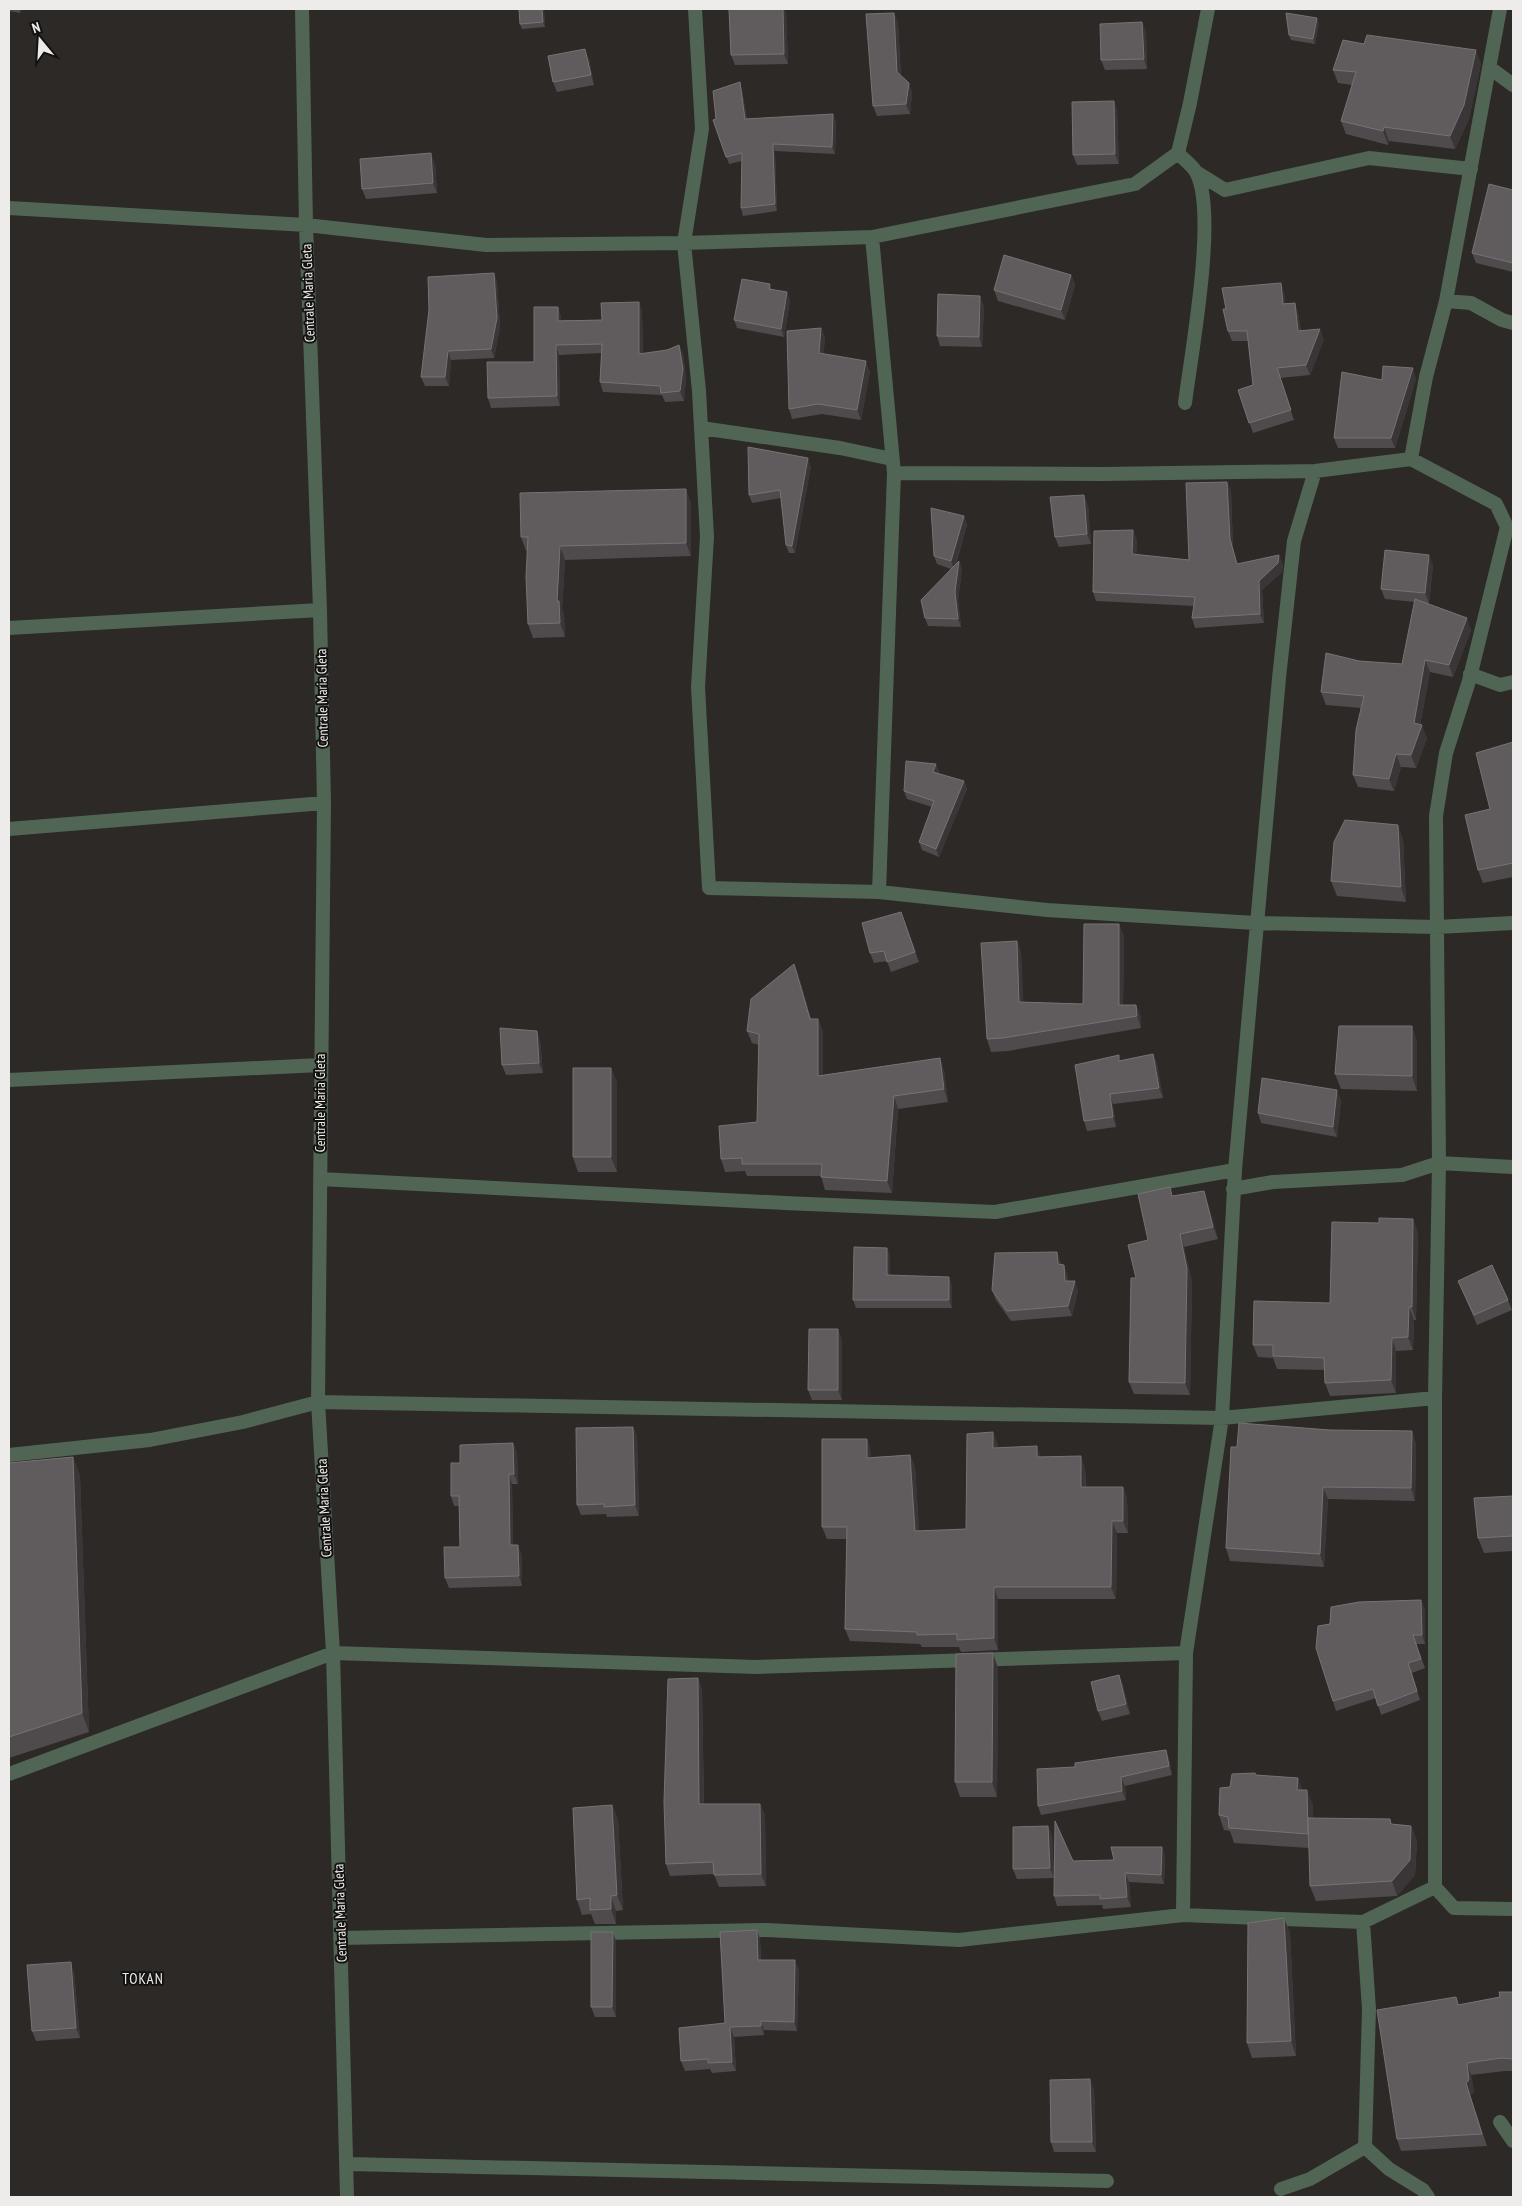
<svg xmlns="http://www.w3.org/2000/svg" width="1522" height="2206" viewBox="0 0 1522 2206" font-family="'PT Sans Narrow',sans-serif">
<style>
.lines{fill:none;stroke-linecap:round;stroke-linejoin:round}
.minor{stroke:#516554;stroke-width:14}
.wall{fill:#4f4b4d}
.shaded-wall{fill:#3a3637}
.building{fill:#605c5e;stroke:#767374}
.labels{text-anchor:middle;stroke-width:4;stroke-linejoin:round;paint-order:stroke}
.street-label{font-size:14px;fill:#eeeceb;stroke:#131211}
.neighbourhood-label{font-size:15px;letter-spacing:1px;fill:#eeeceb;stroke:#131211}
</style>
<rect width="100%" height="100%" fill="#2c2927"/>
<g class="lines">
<!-- minor -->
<path class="minor" d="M302 9 306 225 320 610 324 803 318 1402 333 1653 347 2197
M695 9 702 129 684 243 699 391 707 537 698 687 709 888 879 892 1047 910 1255 923 1437 927 1513 923
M1490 68 1513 85
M1178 153C1183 159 1192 165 1196 172 1218 212 1191 354 1185 403
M1196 172 1225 190 1369 158 1471 169
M9 208 306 225 486 245 684 243 872 237 1135 184 1178 153 1190 103 1208 9
M872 237 894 473 879 892
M1446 301 1471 303 1502 320 1513 323
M701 428 840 448 892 459
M1411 459 1426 377 1446 301 1500 9
M894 473 1102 474 1315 471 1411 459 1496 504 1507 527 1469 681 1446 753 1436 816 1439 1163 1435 1398V1887L1454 1908 1513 1909
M9 628 320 610
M1470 674 1500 685 1513 682
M9 829 324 803
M9 1080 320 1065
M320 1179 785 1203 995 1212 1235 1170
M1233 1189 1273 1182 1402 1175 1439 1163 1513 1167
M9 1455 150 1440 243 1422 318 1402 1222 1418 1435 1398
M9 1774 333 1653 756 1667 1186 1653
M1183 1915 1186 1653 1222 1418 1235 1170 1279 678 1294 541 1315 471
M1363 1922 1369 2009 1365 2147
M340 1938 767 1930 959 1940 1183 1915 1363 1922 1435 1887
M1500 2122 1513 2141
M1365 2147 1389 2169 1423 2190 1428 2197
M348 2164 1107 2181
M1281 2189 1310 2179 1365 2147"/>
</g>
<!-- wall -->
<path class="wall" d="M9 9H21L20 13 9 11Z
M544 9 545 27 522 29 520 24Z
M786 12 788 64 735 65 731 55Z
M894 13 898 23 901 76 909 83 912 93 910 114 877 116 873 106Z
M1142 22 1146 32 1147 69 1105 70 1101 60Z
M1319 23 1315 44 1291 40 1289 35Z
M1364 44 1481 64 1469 119 1455 149 1389 141 1388 145 1346 134 1341 121 1352 85 1338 83 1333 70Z
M589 59 594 85 557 92 553 82Z
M742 90 747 119 836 121 835 154 775 151 777 211 743 216 741 208 742 161 729 164 713 120 716 119Z
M1114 101 1117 111 1119 164 1077 165 1073 155Z
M435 163 437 193 366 199 362 189Z
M1513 190V272L1476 263 1472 253Z
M494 273 497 282 500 327 494 358 451 360 449 386H425L421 377Z
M1071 275 1075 285 1065 320 998 301 994 290Z
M1281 283 1284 293 1285 303H1295L1298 313 1301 331 1324 339 1310 375 1280 378 1294 420 1253 433 1238 390 1253 385 1248 341H1232L1228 331 1226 309Z
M770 284 771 289 790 300 784 337 737 328 734 320Z
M639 302 642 312 643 354 667 350 679 345 683 354 686 378 684 401 665 402 662 395 603 392 600 382 602 353 559 355 560 406 491 408 488 398 534 362 558 307 561 317V320H602Z
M984 306 982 347 940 346 937 336Z
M821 328 825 338 823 354 870 371 861 420 822 414 792 419 789 409Z
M1416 379 1395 448H1338L1334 438 1382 380Z
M811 466 795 553H789L786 545 781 498 752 503 749 495Z
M1227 482 1231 491 1233 548 1237 564H1283L1282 572 1262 590 1264 623 1195 628 1192 618 1194 606 1096 601 1093 592 1137 539 1136 555 1189 560Z
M691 502V556L565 560 562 609 564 614 565 637 533 638 528 624V551H526L521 537Z
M1088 505 1091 544 1059 547 1055 537Z
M964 516 967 525 956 564 959 561 962 569 958 600 961 627 928 626 925 618 951 569 937 564 934 556Z
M1433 565 1429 603H1426L1471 630 1453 677 1430 672 1420 725 1427 738 1416 768 1401 767 1394 791 1358 787 1353 775 1361 708 1326 705 1321 692 1359 661 1402 664 1415 602 1385 599 1381 589Z
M1513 742V877L1483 883 1478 870 1490 809Z
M936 764 939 772 938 774 964 781 967 789 939 857 922 850 919 842 932 807 907 799 904 791Z
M1403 839 1406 902 1337 896 1331 881Z
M901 912 919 962 891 972 887 961 874 963 870 953Z
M1119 924 1124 937 1123 1005H1136L1141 1017V1028L1008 1051 991 1052 987 1039 1017 941 1021 953 1023 1002 1083 1004Z
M794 964 799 977 811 1019H818L823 1032V1075L940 1058 944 1071 948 1102 898 1109 892 1193 825 1190 821 1176H747L745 1171 725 1172 721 1159 757 1122 759 1045 752 1043 747 1031Z
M537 1031 540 1041 543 1073 506 1075 502 1065Z
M1417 1041V1091L1341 1089 1335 1074Z
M1153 1054 1157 1064 1163 1098 1113 1104 1116 1127 1087 1131 1084 1121 1121 1061Z
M611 1068 617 1083V1172H578L573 1157Z
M1341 1100 1337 1137 1261 1123 1258 1113Z
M1173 1196 1208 1204 1218 1239 1184 1247 1192 1282 1190 1395 1134 1394 1129 1382 1136 1278 1148 1240Z
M1418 1232 1416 1320H1414L1413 1350 1396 1351V1393L1330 1396 1325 1383 1324 1370 1277 1369 1273 1358 1258 1357 1253 1345 1330 1303Z
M887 1248 890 1256V1276L952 1286V1308H856L853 1300Z
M1061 1262V1264L1068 1275V1281L1078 1291 1072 1316 1011 1321 996 1300 992 1290Z
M1458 1281 1508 1300 1512 1310 1477 1325Z
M842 1339V1400H812L808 1390Z
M633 1427 637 1437 639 1516 607 1517 606 1514 581 1515 577 1505Z
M1330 1430 1412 1431 1416 1444 1415 1501 1328 1499 1324 1567 1230 1561 1226 1548 1237 1447Z
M513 1443 517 1453 518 1484H512L513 1545 522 1555V1586L449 1588 445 1578 460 1547 459 1506H454L451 1496 460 1463Z
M998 1444V1448L1041 1457 1085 1468 1086 1487H1123L1127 1499 1128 1533H1117L1116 1599H998V1650L961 1652 959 1647H922L920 1644 850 1641 845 1629 847 1539H827L822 1527 871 1451V1457L910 1455 915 1467 919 1531 966 1529Z
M73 1457 80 1476 89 1732 9 1758V1463Z
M1513 1496V1551L1484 1553 1478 1538Z
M1421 1600 1425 1610V1644H1416L1425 1668 1412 1673 1420 1700 1381 1715 1376 1698 1336 1711 1333 1701 1330 1624Z
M998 1668 997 1797H960L955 1782Z
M1119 1675 1123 1685 1130 1714 1102 1721 1098 1711Z
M698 1678 702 1690 704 1804H760L765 1816 766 1886 719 1887 714 1874 670 1876 666 1864Z
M1166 1750 1169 1759 1172 1775 1125 1786 1126 1800 1041 1815 1038 1806 1075 1767Z
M1256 1775 1298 1778 1302 1790 1313 1805V1818L1411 1826 1417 1841 1415 1875 1397 1896 1316 1901 1310 1886 1309 1848 1234 1843 1230 1831 1224 1830 1219 1815 1230 1787Z
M612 1805 618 1820 623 1910 616 1911V1924H595L591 1914 582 1915 577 1900Z
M1048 1826 1052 1836 1054 1878 1017 1879 1013 1869Z
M1162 1847 1165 1857 1164 1884 1129 1882 1131 1907 1103 1909 1102 1905 1057 1906 1054 1896 1073 1861 1114 1860Z
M1284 1918 1290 1933 1296 2056 1252 2058 1247 2043Z
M757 1930 760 1939 761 1960 799 1970 797 2031 764 2030V2035L734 2037 736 2071 712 2073 710 2069 685 2071 681 2061 725 2023Z
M616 1942V2017H595L591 2007Z
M74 1972 80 2038 36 2041 32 2031Z
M1513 1992V2071H1505L1471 2075 1474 2092 1470 2095 1487 2146 1401 2151 1397 2139 1456 1997 1459 2005 1500 1997Z
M1094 2089 1096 2152H1054L1051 2142Z"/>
<!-- shaded-wall -->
<path class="shaded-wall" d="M542 9H544L545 27 543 22Z
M783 9H785L786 12 788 64 784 54Z
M894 13 898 23 901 82 897 72Z
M1317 18 1319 23 1315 44 1313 39Z
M1142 22 1146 32 1147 69 1144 59Z
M585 49 589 59 594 85 591 75Z
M1476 50 1481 64 1469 119 1455 149 1450 136Z
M740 82 742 90 748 126 745 119Z
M909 83 912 93 910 114 906 104Z
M1114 101 1117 111 1119 164 1115 154Z
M833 114 836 121 835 154 832 147Z
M1384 127 1389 141 1388 145 1383 131Z
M773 144 775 151 777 211 775 204Z
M431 153 435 163 437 193 433 183Z
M494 273 497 282 500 327 494 358 491 349Z
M1071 275 1075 285 1065 320 1061 310Z
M1281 283 1284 293 1286 314 1283 304Z
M787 292 790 300 784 337 781 329Z
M980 296 984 306 982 347 979 337Z
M639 302 642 312 643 364 639 354Z
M1295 303 1298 313 1302 341 1298 331Z
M558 307 561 317V330L558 321Z
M821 328 825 338 823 363 819 353Z
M1320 329 1324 339 1310 375 1306 365Z
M556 345 559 355 560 406 557 396Z
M679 345 683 354 686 378 684 401 680 391Z
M448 351 451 360 449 386 445 377Z
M866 361 870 371 861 420 857 410Z
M1413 368 1416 379 1395 448 1391 438Z
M808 458 811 466 795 553 792 546Z
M1227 482 1231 491 1233 548 1240 574 1230 539Z
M686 489 691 502V556L686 543Z
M1084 495 1088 505 1091 544 1087 534Z
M964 516 967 525 954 569 951 561Z
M1133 530 1137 539 1136 563 1132 554Z
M560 546 565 560 562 609 564 614 565 637 560 623 557 601Z
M1279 555 1283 564 1282 572 1262 590 1264 623 1260 614 1259 581Z
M1429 555 1433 565 1429 603 1425 593Z
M959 561 962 569 958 600 961 627 958 619 955 592Z
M1467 618 1471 630 1453 677 1449 665Z
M1425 660 1430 672 1418 736 1422 725 1427 738 1416 768 1411 755 1414 723Z
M1396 754 1401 767 1394 791 1389 779Z
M936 764 939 772 936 780 933 772Z
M964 781 967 789 939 857 936 849Z
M1398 825 1403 839 1406 902 1401 887Z
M1119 924 1124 937 1123 1017 1119 1005Z
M1017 941 1021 953 1024 1014 1019 1002Z
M794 964 799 977 814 1032 810 1019Z
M1136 1005 1141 1017V1028L1137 1016Z
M818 1019 823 1032V1088L818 1076Z
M1412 1026 1417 1041V1091L1412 1076Z
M537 1031 540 1041 543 1073 539 1063Z
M1153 1054 1157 1064 1163 1098 1159 1088Z
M940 1058 944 1071 948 1102 944 1089Z
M611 1068 617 1083V1172L611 1157Z
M1337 1090 1341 1100 1337 1137 1333 1127Z
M1110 1094 1113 1104 1116 1127 1113 1117Z
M894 1096 898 1109 892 1193 887 1181Z
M1204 1191 1208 1204 1218 1239 1213 1227Z
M1413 1219 1418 1232 1416 1320 1412 1307Z
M1180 1234 1184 1247 1192 1282 1190 1395 1185 1383Z
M887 1248 890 1256V1284L887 1275Z
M1057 1252 1061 1262 1062 1274 1058 1264Z
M1064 1265 1068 1275 1069 1291 1065 1281Z
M949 1277 952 1286V1308L949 1300Z
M1075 1281 1078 1291 1072 1316 1068 1306Z
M1409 1307 1414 1320 1413 1350 1408 1337Z
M838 1329 842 1339V1400L838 1390Z
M1392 1338 1396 1351V1393L1391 1380Z
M633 1427 637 1437 639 1516 635 1505Z
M1412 1431 1416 1444 1415 1501 1411 1488Z
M993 1432 998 1444V1460L993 1448Z
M867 1439 871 1451V1470L867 1458Z
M513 1443 517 1453 518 1484 514 1474Z
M1037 1446 1041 1458 1037 1457Z
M910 1455 915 1467 920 1543 915 1531Z
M1081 1456 1085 1468 1086 1499 1081 1487Z
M73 1457 80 1476 89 1732 82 1713Z
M509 1474 512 1484 513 1555 510 1545Z
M1123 1487 1127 1499 1128 1533 1123 1521Z
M1323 1487 1328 1499 1324 1567 1320 1554Z
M1112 1521 1117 1533 1116 1599 1111 1587Z
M518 1545 522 1555V1586L519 1576Z
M994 1587 998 1599V1650L994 1638Z
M1421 1600 1425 1610V1644L1422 1635Z
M993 1653 998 1668 997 1797 992 1782Z
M1119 1675 1123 1685 1130 1714 1126 1704Z
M698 1678 702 1690 704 1817 699 1804Z
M1166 1750 1169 1759 1172 1775 1169 1766Z
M1121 1777 1125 1786 1126 1800 1122 1791Z
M1298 1778 1303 1793 1297 1790Z
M1307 1790 1313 1805 1314 1848 1308 1834Z
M760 1804 765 1816 766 1886 761 1874Z
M612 1805 618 1820 623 1910 617 1895Z
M1048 1826 1052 1836 1054 1878 1050 1868Z
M1411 1826 1417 1841 1415 1875 1397 1896 1392 1881Z
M1162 1847 1165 1857 1164 1884 1161 1875Z
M1125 1873 1129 1882 1131 1907 1127 1897Z
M611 1896 616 1911V1924L611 1909Z
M1284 1918 1290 1933 1296 2056 1291 2041Z
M757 1930 760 1939 761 1969 758 1960Z
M613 1932 616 1942V2017L612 2007Z
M795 1960 799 1970 797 2031 794 2022Z
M71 1962 74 1972 80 2038 76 2028Z
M761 2021 764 2030V2035L761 2026Z
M730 2027 734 2037 736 2071 732 2062Z
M1467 2063 1471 2075 1474 2092 1470 2095 1487 2146 1466 2083Z
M1090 2079 1094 2089 1096 2152 1092 2142Z"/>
<!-- building -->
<path class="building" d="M519 9H542L543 22 520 24Z
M729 9H783L784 54 731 55Z
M894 13 897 72 909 83 906 104 873 106 866 14Z
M1286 13 1317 18 1313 39 1289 35Z
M1142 22 1144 59 1101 60 1100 24Z
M1367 35 1476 50 1464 105 1450 136 1384 127 1383 131 1341 121 1356 72 1333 70 1343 40 1364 44Z
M585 49 591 75 553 82 548 56Z
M740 82 745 119 833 114 832 147 773 144 775 204 741 208 742 153 726 157 713 120 716 119 713 91Z
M1114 101 1115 154 1073 155 1072 102Z
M431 153 433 183 362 189 360 159Z
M1489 184 1513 190V263L1472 253Z
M1004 255 1071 275 1061 310 994 290Z
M494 273 497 318 491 349 448 351 445 377H421L429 310 428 277Z
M742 279 770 284 769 289 787 292 781 329 734 320Z
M1281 283 1283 304 1295 303 1298 331 1320 329 1306 365 1277 368 1291 410 1249 423 1238 390 1253 385 1247 331H1228L1223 309H1226L1222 288Z
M938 294 980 296 979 337 937 336Z
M639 302V354L667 350 679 345 683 369 680 391 661 393 660 386 600 382 602 344 556 345 557 396 488 398 487 362H534V307H558V321L602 320 601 303Z
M821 328 819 353 866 361 857 410 818 404 789 409 787 331Z
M1383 366 1413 368 1391 438H1334L1342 372 1382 380Z
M748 447 808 458 792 546 786 545 780 490 749 495Z
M1227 482 1230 539 1237 564 1279 555 1278 563 1259 581 1260 614 1192 618 1195 597 1093 592 1094 531 1133 530 1132 554 1189 560 1186 483Z
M686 489V543L560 546 557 601H559L560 623 528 624 526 577 528 537H521L520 493Z
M1084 495 1087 534 1055 537 1050 497Z
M931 508 964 516 951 561 934 556Z
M1385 550 1429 555 1425 593 1381 589Z
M959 561 955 592 958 619 925 618 921 600Z
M1415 599 1467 618 1449 665 1425 660 1414 723 1422 725 1411 755 1396 754 1389 779 1353 775 1356 730 1364 696 1321 692 1326 653 1359 661 1402 664Z
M1513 742V863L1478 870 1465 815 1490 809 1476 753Z
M906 761 936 764 933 772 964 781 936 849 919 842 934 801 904 791Z
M1345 820 1398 825 1401 887 1331 881 1334 842Z
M901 912 915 952 887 962 884 951 870 953 862 923Z
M1084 924H1119V1005H1136L1137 1016 1003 1038 987 1039 981 943 1017 941 1019 1002 1083 1004Z
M794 964 810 1019H818V1076L940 1058 944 1089 894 1096 887 1181 821 1177 822 1164H742V1158L721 1159 719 1126 757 1122 759 1034 747 1031 751 999Z
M1339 1026H1412V1076L1335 1074Z
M500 1028 537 1031 539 1063 502 1065Z
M1153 1054 1159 1088 1110 1094 1113 1117 1084 1121 1075 1065 1119 1055V1061Z
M573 1068H611V1157H573Z
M1262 1078 1337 1090 1333 1127 1258 1113Z
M1170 1187 1172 1196 1204 1191 1213 1227 1180 1234 1187 1269 1185 1383 1129 1382 1131 1278H1136L1128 1245 1148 1240 1138 1194Z
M1379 1218 1413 1219 1412 1307H1409L1408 1337 1392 1338 1391 1380 1325 1383 1324 1358 1273 1356V1345H1253L1254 1301 1330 1303 1332 1222 1379 1223Z
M854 1247 887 1248V1275L949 1277V1300H853Z
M1057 1252 1058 1264 1064 1265 1065 1281H1075L1068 1306 1007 1311 992 1290 995 1253Z
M1492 1265 1508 1300 1474 1315 1458 1281Z
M809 1329H838V1390H808Z
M1239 1423 1330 1430 1412 1431 1411 1488 1323 1487 1320 1554 1226 1548 1231 1447H1237Z
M633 1427 635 1505 604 1507V1504L577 1505 576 1428Z
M993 1432V1448L1037 1446V1457L1081 1456V1487H1123V1521H1112L1111 1587H994V1638L957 1640V1634L917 1635V1632L845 1629 847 1527H822V1439H867V1458L910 1455 915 1531 966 1529 967 1434Z
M513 1443 514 1474H509L510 1545H518L519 1576 445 1578 444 1547H460L459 1496H451V1463H460V1445Z
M73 1457 82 1713 9 1737V1463Z
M1513 1496V1536L1478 1538 1474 1498Z
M1421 1600 1422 1635H1413L1421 1659 1408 1663 1417 1691 1378 1706 1373 1689 1333 1701 1316 1648 1318 1626 1330 1624 1331 1607 1359 1602Z
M993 1653 992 1782H955L956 1654Z
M1119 1675 1126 1704 1098 1711 1091 1682Z
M698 1678 699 1804H760L761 1874 714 1875 713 1862 666 1864 664 1802 668 1679Z
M1166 1750 1169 1766 1121 1777 1122 1791 1038 1806 1037 1769 1075 1767V1763Z
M1255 1773 1256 1775 1298 1778 1297 1790H1307L1308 1834 1229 1828 1228 1817 1219 1815 1220 1788 1230 1787 1232 1774Z
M612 1805 617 1895 611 1896V1909L590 1910V1898L577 1900 573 1808Z
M1308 1818 1390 1819 1391 1824 1411 1826 1410 1860 1392 1881 1310 1886Z
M1055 1821 1073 1861 1114 1860 1111 1847H1162L1161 1875 1125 1873 1127 1897 1100 1899V1895L1054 1896Z
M1048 1826 1050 1868 1013 1869V1827Z
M1284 1918 1291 2041 1247 2043 1248 1923Z
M757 1930 758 1960H795L794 2022 761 2021V2026L730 2027 732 2062 708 2063V2059L681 2061 679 2028 725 2023 720 1932Z
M591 1932H613L612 2007H591Z
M71 1962 76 2028 32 2031 27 1965Z
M1499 1992H1513V2059L1501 2058 1467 2063 1469 2080 1466 2083 1482 2134 1397 2139 1377 2010 1456 1997 1458 2005 1500 1997Z
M1090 2079 1092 2142H1051L1050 2080Z"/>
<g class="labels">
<!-- street labels -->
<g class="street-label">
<text transform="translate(308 293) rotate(-92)" y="5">Centrale Maria Gleta</text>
<text transform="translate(322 698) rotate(-91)" y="5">Centrale Maria Gleta</text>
<text transform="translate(320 1103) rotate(-90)" y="5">Centrale Maria Gleta</text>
<text transform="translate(324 1508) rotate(-93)" y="5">Centrale Maria Gleta</text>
<text transform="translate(340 1913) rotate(-92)" y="5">Centrale Maria Gleta</text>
</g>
<!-- neighbourhood labels -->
<g class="neighbourhood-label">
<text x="143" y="1984">TOKAN</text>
</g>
</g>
<!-- border -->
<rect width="1522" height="2206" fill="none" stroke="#eeeceb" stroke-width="20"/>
<!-- north arrow -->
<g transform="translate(40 40) rotate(342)" stroke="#131211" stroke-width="4" paint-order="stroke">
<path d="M0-4L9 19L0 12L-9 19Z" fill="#eeeceb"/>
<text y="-8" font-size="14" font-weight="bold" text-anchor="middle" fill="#eeeceb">N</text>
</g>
</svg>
